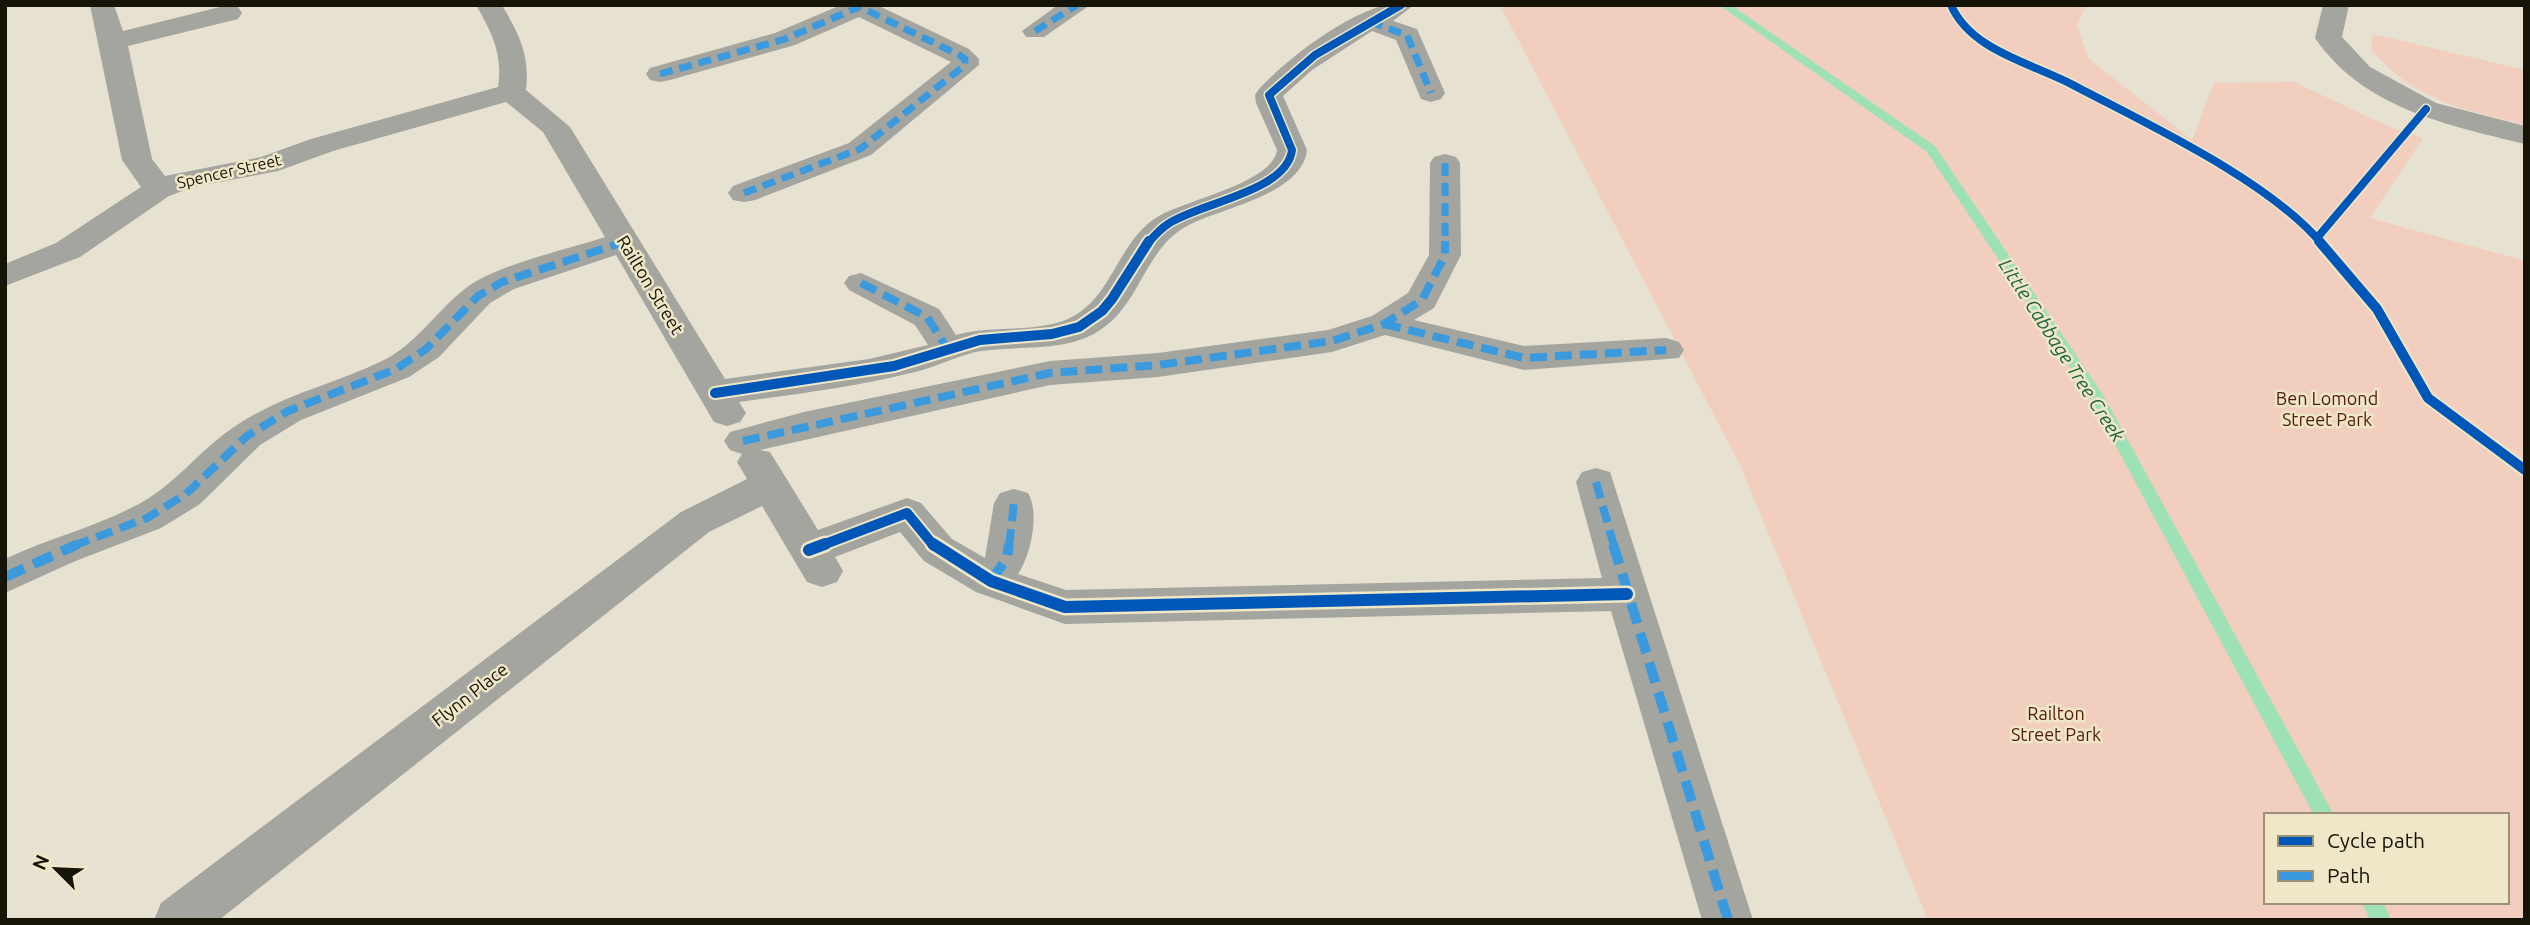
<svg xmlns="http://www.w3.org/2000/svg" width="2530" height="925" viewBox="0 0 2530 925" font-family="Ubuntu,sans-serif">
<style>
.green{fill:#f2cebf;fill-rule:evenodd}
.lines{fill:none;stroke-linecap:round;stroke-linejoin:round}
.stream{fill:#9ee1b5;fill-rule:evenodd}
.street{fill:#a4a59e;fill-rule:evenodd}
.quiet-far2{stroke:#3b9add;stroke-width:7;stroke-dasharray:13 7;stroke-linecap:butt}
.quiet-far1{stroke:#3b9add;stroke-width:8;stroke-dasharray:17 8;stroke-linecap:butt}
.quiet{stroke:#3b9add;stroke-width:10;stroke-dasharray:21 10;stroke-linecap:butt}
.cycleway-far2-casing{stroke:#efe7c7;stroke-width:11}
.cycleway-far1-casing{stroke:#efe7c7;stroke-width:14}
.cycleway-casing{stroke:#efe7c7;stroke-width:17}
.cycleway-far2{stroke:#0057b8;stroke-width:8}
.cycleway-far1{stroke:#0057b8;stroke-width:10}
.cycleway{stroke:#0057b8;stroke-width:12}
.labels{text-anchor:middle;stroke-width:5;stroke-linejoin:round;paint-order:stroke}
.far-street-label{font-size:16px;fill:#161307;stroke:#efe7c7}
.street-label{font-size:18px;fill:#161307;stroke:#efe7c7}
.park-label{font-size:18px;fill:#55190c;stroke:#efe7c7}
.water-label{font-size:19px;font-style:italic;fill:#1b6340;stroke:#efe7c7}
</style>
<rect width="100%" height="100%" fill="#e6e1d0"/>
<!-- green -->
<path class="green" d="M1500 5H2086L2077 25 2088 58 2192 140 2214 83 2294 82 2390 127 2423 138 2370 218 2525 261V920H1928L1740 465ZM2266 815H2507V902H2266Z
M2373 34 2525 70V125C2463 109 2414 101 2371 49Z"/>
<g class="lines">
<!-- stream -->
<path class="stream" d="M1719 5H1731L1935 146 2103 395 2334 815H2314L2089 396 1927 152Z
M2362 902H2383L2391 920H2370Z"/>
<!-- street -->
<path class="street" d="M90 5H114L123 31 228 5 238 7 242 13 238 19 128 46 152 159 165 176 261 157 311 139 498 87C503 54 492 33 476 5H502C519 34 530 55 526 90L570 127 725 379 869 359 928 345 915 325 849 290 844 283 849 276 861 273 939 309 956 335C991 325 1036 333 1068 319 1113 299 1117 240 1159 216 1186 200 1273 183 1277 150L1256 103 1255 95 1259 89C1288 58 1340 19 1381 6 1391 3 1404 5 1414 5L1393 21 1417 29 1445 93 1441 99 1431 102 1421 99 1396 40 1372 31 1312 70 1283 96 1307 150C1302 195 1220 208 1187 226 1145 248 1140 305 1100 330 1066 353 1020 345 981 351 961 354 934 368 911 373 854 387 797 394 739 402L746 413 740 422 727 426 714 422 616 255 514 289 490 303 439 357 409 377 301 420 260 445 200 504 161 528 73 562 5 593V559C47 539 92 528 133 507 176 486 199 449 237 425 282 395 334 384 382 361 417 344 436 311 466 288 498 264 566 250 605 237L543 132 506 102 333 151 278 171 193 187 169 196 80 257 5 286V264L56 243 141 187 122 160Z
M841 5H877L969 49 979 59V65L871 155 755 200 744 202 733 200 728 193 733 186 849 143 951 62 859 17 795 45 670 80 660 82 650 80 646 74 650 68 775 33Z
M1058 5H1090L1044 37H1026L1022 31Z
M2323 5H2349L2342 37 2370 67 2436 103 2525 126V144C2447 125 2363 108 2315 38Z
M1445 154 1456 157 1460 163 1461 255 1434 308 1414 320 1524 346 1666 338 1679 342 1684 350 1679 358 1524 370 1385 335 1332 352 1158 377 1050 385 760 450 770 452 818 530 907 498 921 503 952 539 985 558 994 503 1000 493 1014 489 1028 493C1040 513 1031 555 1018 574L1066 590 1602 578 1576 482 1582 472 1596 468 1610 472 1753 920H1702L1611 611 1065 624 976 592 924 561 900 532 835 557 843 571 837 582 822 587 807 582 762 506 709 532 219 920H154L161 903 681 512 747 479 737 462 742 454 730 450 724 441 730 432 804 412 1050 361 1158 353 1328 330 1372 316 1408 293 1429 255 1430 163 1434 157Z"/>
<!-- quiet-far2 -->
<path class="quiet-far2" d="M1370 22 1407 35 1431 93
M1035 31 1077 5
M660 74 785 39 859 7
M1445 163V243
M744 193 860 149 965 65V59L959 55 856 5"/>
<!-- quiet-far1 -->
<path class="quiet-far1" d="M861 283 927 317 949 351
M1384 324 1524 358 1666 350
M743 441 1050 373 1158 365 1332 341 1384 324 1422 300 1445 255V241
M1596 482 1614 546
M73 546 147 518 186 494 247 436 288 411 396 369 426 349 478 296 502 282 624 242
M1009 546 1014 503"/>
<!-- quiet -->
<path class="quiet" d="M1613 544 1728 920
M5 577 78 544
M991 581 1007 558 1009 544"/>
<!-- cycleway-far2 casing -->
<g class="cycleway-far2-casing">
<path id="cycleway-far2" d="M1951 5C1971 51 2032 63 2073 85 2147 124 2268 180 2321 243
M2317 238 2426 109
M1148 243C1154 236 1160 229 1168 224 1198 203 1287 192 1292 150L1269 95 1315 55 1401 5"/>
</g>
<!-- cycleway-far1 casing -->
<g class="cycleway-far1-casing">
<path id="cycleway-far1" d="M2319 241 2377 309 2428 398 2525 470
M715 393 894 366 980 340 1052 334 1079 327 1102 311 1112 299 1149 241
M820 546 907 513 934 546"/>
</g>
<!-- cycleway casing -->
<g class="cycleway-casing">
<path id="cycleway" d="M933 544 991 581 1065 607 1627 594
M809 550 825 544"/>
</g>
<!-- cycleway-far2 -->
<use href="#cycleway-far2" class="cycleway-far2"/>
<!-- cycleway-far1 -->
<use href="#cycleway-far1" class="cycleway-far1"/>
<!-- cycleway -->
<use href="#cycleway" class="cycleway"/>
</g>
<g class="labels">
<!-- far-street labels -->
<g class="far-street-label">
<text transform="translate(229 171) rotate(-13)" y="6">Spencer Street</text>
</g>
<!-- street labels -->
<g class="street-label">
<text transform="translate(650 285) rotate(59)" y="6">Railton Street</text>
<text transform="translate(470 695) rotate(-38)" y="6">Flynn Place</text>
</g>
<!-- park labels -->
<g class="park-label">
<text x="2327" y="405">Ben Lomond<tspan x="2327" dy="21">Street Park</tspan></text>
<text x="2056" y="720">Railton<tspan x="2056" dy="21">Street Park</tspan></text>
</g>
<!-- water labels -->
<g class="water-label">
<text transform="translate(2062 350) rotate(57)" y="7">Little Cabbage Tree Creek</text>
</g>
</g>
<!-- border -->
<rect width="2530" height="925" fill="none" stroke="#161307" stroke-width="14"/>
<!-- legend -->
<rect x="2264" y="813" width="245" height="91" fill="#efe7c7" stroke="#98927a" stroke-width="2"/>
<rect x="2278" y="836" width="35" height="10" fill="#0057b8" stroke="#98927a" stroke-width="2"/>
<text x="2327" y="848" font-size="21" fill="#161307">Cycle path</text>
<rect x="2278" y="871" width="35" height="10" fill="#3b9add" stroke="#98927a" stroke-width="2"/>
<text x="2327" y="883" font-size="21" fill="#161307">Path</text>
<!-- north arrow -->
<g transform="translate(56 869) rotate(294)" stroke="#efe7c7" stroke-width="5" paint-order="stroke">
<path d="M0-5L12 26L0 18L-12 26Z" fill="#161307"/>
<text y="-10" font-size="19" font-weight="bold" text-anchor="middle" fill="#161307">N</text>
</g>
</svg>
